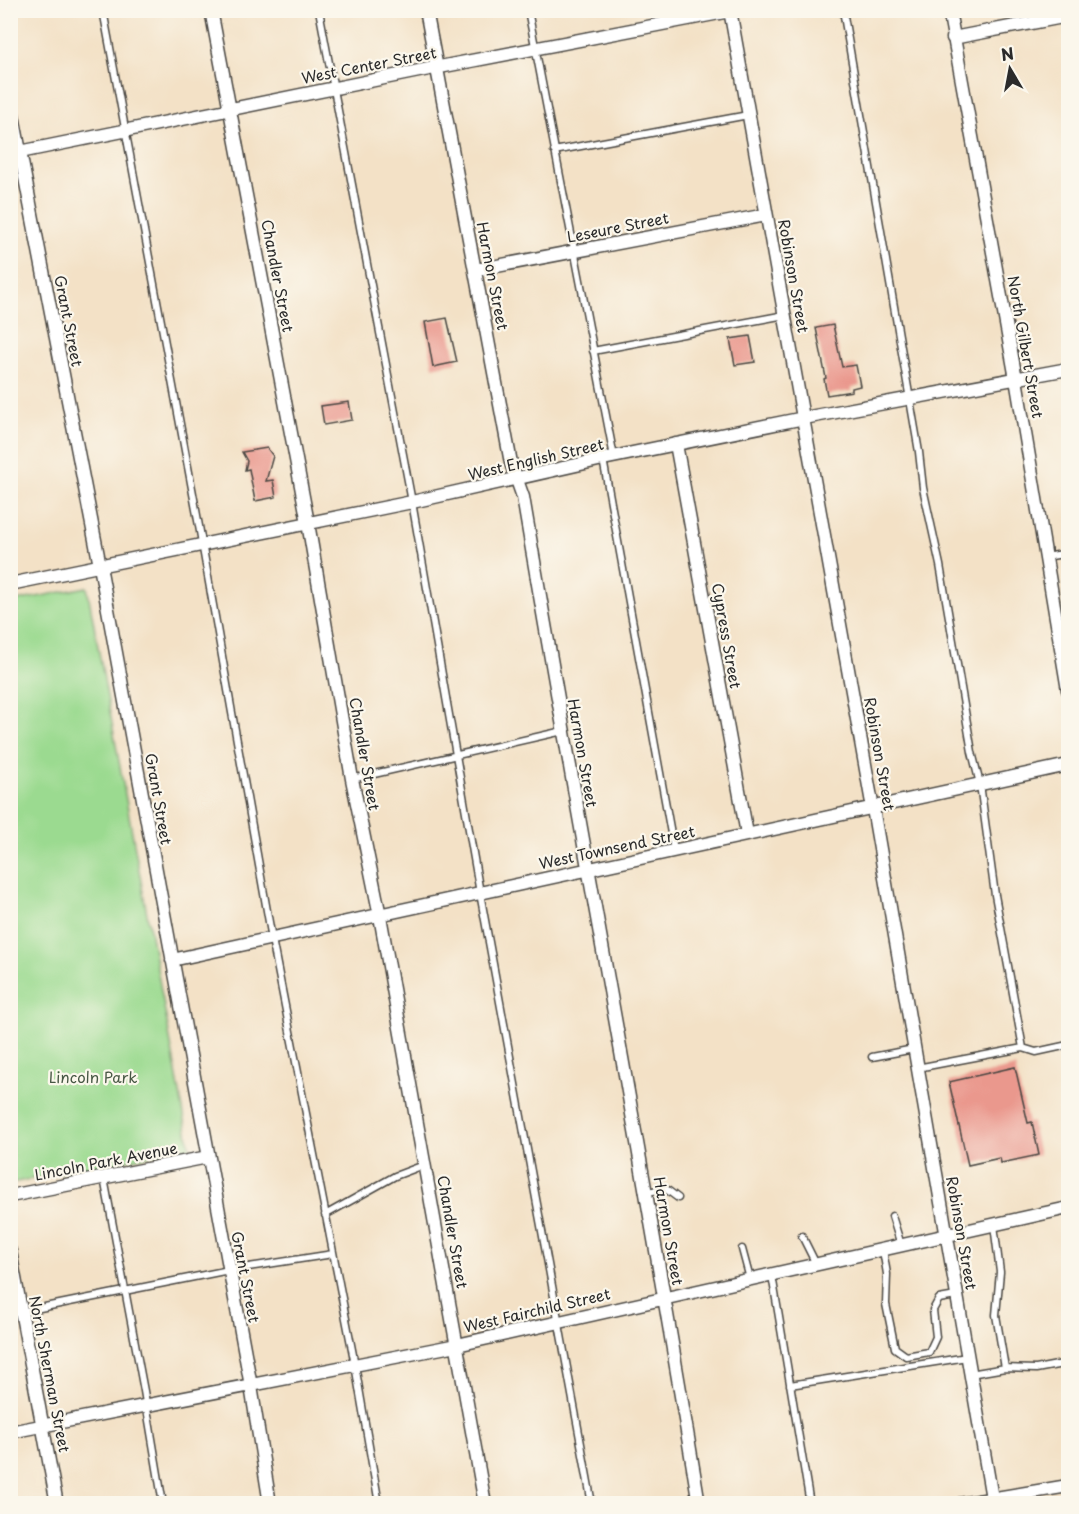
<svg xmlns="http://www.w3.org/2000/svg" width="1079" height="1514" viewBox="0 0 1079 1514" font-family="'Playpen Sans',sans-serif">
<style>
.green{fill:#9bda90;stroke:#63825e;stroke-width:1.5}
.building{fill:#ea988d}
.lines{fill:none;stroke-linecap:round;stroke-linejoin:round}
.lane-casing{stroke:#494642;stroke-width:9}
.street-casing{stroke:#494642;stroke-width:15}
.lane{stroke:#fff;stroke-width:6}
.street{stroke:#fff;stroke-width:12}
.labels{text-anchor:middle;stroke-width:4.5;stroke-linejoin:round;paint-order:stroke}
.street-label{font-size:15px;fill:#2b2b2b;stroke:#fbf7ec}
.park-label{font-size:15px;fill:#475744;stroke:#fbf7ec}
</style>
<rect width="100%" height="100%" fill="#fbf7ec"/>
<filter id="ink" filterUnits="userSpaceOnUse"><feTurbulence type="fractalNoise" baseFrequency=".0167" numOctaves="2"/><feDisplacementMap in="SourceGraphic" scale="12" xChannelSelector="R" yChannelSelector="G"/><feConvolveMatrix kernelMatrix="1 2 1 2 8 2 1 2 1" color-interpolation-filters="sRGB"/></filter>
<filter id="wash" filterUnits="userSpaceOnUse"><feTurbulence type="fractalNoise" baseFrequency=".008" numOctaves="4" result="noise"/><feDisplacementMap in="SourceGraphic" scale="24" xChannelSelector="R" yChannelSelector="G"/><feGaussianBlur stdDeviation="1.35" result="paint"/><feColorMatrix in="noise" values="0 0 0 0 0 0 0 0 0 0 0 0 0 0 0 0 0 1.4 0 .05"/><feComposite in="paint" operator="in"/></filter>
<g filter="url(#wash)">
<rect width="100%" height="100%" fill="#f3e1c6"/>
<!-- green -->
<path class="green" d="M87 587 190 1148 11 1183V602Z"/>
<g id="blocks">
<!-- building -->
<path class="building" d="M447 318 457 362 433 367 425 322Z
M833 325 842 367 856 365 860 386 852 388V391L827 395 824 379 826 378 816 328Z
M750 336 755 362 735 365 730 339Z
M349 402 352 420 324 425 321 406Z
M267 448 273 456 266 481 273 480 276 497 255 501 249 469 245 470 247 461 242 452Z
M1015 1067 1028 1123 1032 1122 1039 1155 1001 1163 1000 1158 968 1165 949 1082Z"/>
</g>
</g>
<g filter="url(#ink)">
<use href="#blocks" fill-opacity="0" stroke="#494642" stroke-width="1.5"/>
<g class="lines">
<!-- lane casing -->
<g class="lane-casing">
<path id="lane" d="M103 10 199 526 272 939 355 1365 379 1504
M319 10 412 502 480 893 592 1504
M528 10 614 457
M843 10 919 452 923 488 940 565 972 752 980 784 995 895 1023 1048
M554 151 748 115
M593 351 785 315
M603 459 674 850
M1046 557 1068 553
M352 779 563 731
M872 1057 914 1049
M917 1068 1023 1048 1036 1052 1068 1045
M104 1178 144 1391 163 1504
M646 1192 666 1189 678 1198
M325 1215 395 1176 424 1165
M892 1216 901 1245
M994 1225 1000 1272 996 1315 1005 1368 1036 1369 1068 1363
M802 1236 816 1264
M742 1249 750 1279
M883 1250 887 1274 886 1304 895 1348 906 1356 929 1352 936 1337 933 1310 939 1299 956 1296
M772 1275 810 1504
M10 1314 229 1270 333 1254
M970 1374 1005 1368
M790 1385 967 1357"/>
</g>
<!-- street casing -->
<g class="street-casing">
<path id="street" d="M211 10 308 523 352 779 380 916 485 1504
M426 10 511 463 523 497C580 833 644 1167 699 1504
M730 10 875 820 993 1504
M949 10 1016 379 1068 690
M953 38 1068 16
M10 100 100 566 251 1386 270 1504
M10 154 424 70 735 10
M476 270 766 215
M676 444 747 834
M10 584 412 502 603 459 804 418 1068 369
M172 960 1068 765
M10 1196 208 1157
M10 1251 57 1504
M10 1432 457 1345 1068 1208
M960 1504 1068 1486"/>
</g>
<!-- lane -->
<use href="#lane" class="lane"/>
<!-- street -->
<use href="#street" class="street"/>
</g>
</g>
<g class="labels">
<!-- street labels -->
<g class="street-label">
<text transform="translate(369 66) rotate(-11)" y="5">West Center Street</text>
<text transform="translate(618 228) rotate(-11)" y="5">Leseure Street</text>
<text transform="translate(277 276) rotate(79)" y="5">Chandler Street</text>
<text transform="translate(492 276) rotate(79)" y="5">Harmon Street</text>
<text transform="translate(793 276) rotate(80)" y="5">Robinson Street</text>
<text transform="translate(68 321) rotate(79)" y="5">Grant Street</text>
<text transform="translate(1025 347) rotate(80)" y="5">North Gilbert Street</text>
<text transform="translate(536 460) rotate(-13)" y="5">West English Street</text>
<text transform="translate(726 636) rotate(80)" y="5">Cypress Street</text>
<text transform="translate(582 753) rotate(80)" y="5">Harmon Street</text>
<text transform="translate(364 754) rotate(80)" y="5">Chandler Street</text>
<text transform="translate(879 754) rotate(80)" y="5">Robinson Street</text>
<text transform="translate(158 799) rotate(80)" y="5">Grant Street</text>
<text transform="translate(617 848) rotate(-12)" y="5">West Townsend Street</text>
<text transform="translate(106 1162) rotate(-11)" y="5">Lincoln Park Avenue</text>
<text transform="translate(668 1231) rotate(80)" y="5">Harmon Street</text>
<text transform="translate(452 1232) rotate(80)" y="5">Chandler Street</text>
<text transform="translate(961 1233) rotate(80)" y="5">Robinson Street</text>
<text transform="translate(245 1277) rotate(79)" y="5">Grant Street</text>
<text transform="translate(537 1311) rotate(-13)" y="5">West Fairchild Street</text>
<text transform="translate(49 1374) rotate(79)" y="5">North Sherman Street</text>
</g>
<!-- park labels -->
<g class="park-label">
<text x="93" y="1083">Lincoln Park</text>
</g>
</g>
<!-- margin -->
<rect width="1079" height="1514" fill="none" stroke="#fbf7ec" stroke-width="36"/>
<!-- north arrow -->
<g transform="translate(1010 69) rotate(350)" stroke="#fbf7ec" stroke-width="4.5" paint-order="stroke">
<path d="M0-4.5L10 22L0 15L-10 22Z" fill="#2b2b2b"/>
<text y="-9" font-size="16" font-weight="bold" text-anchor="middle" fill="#2b2b2b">N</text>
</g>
</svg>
